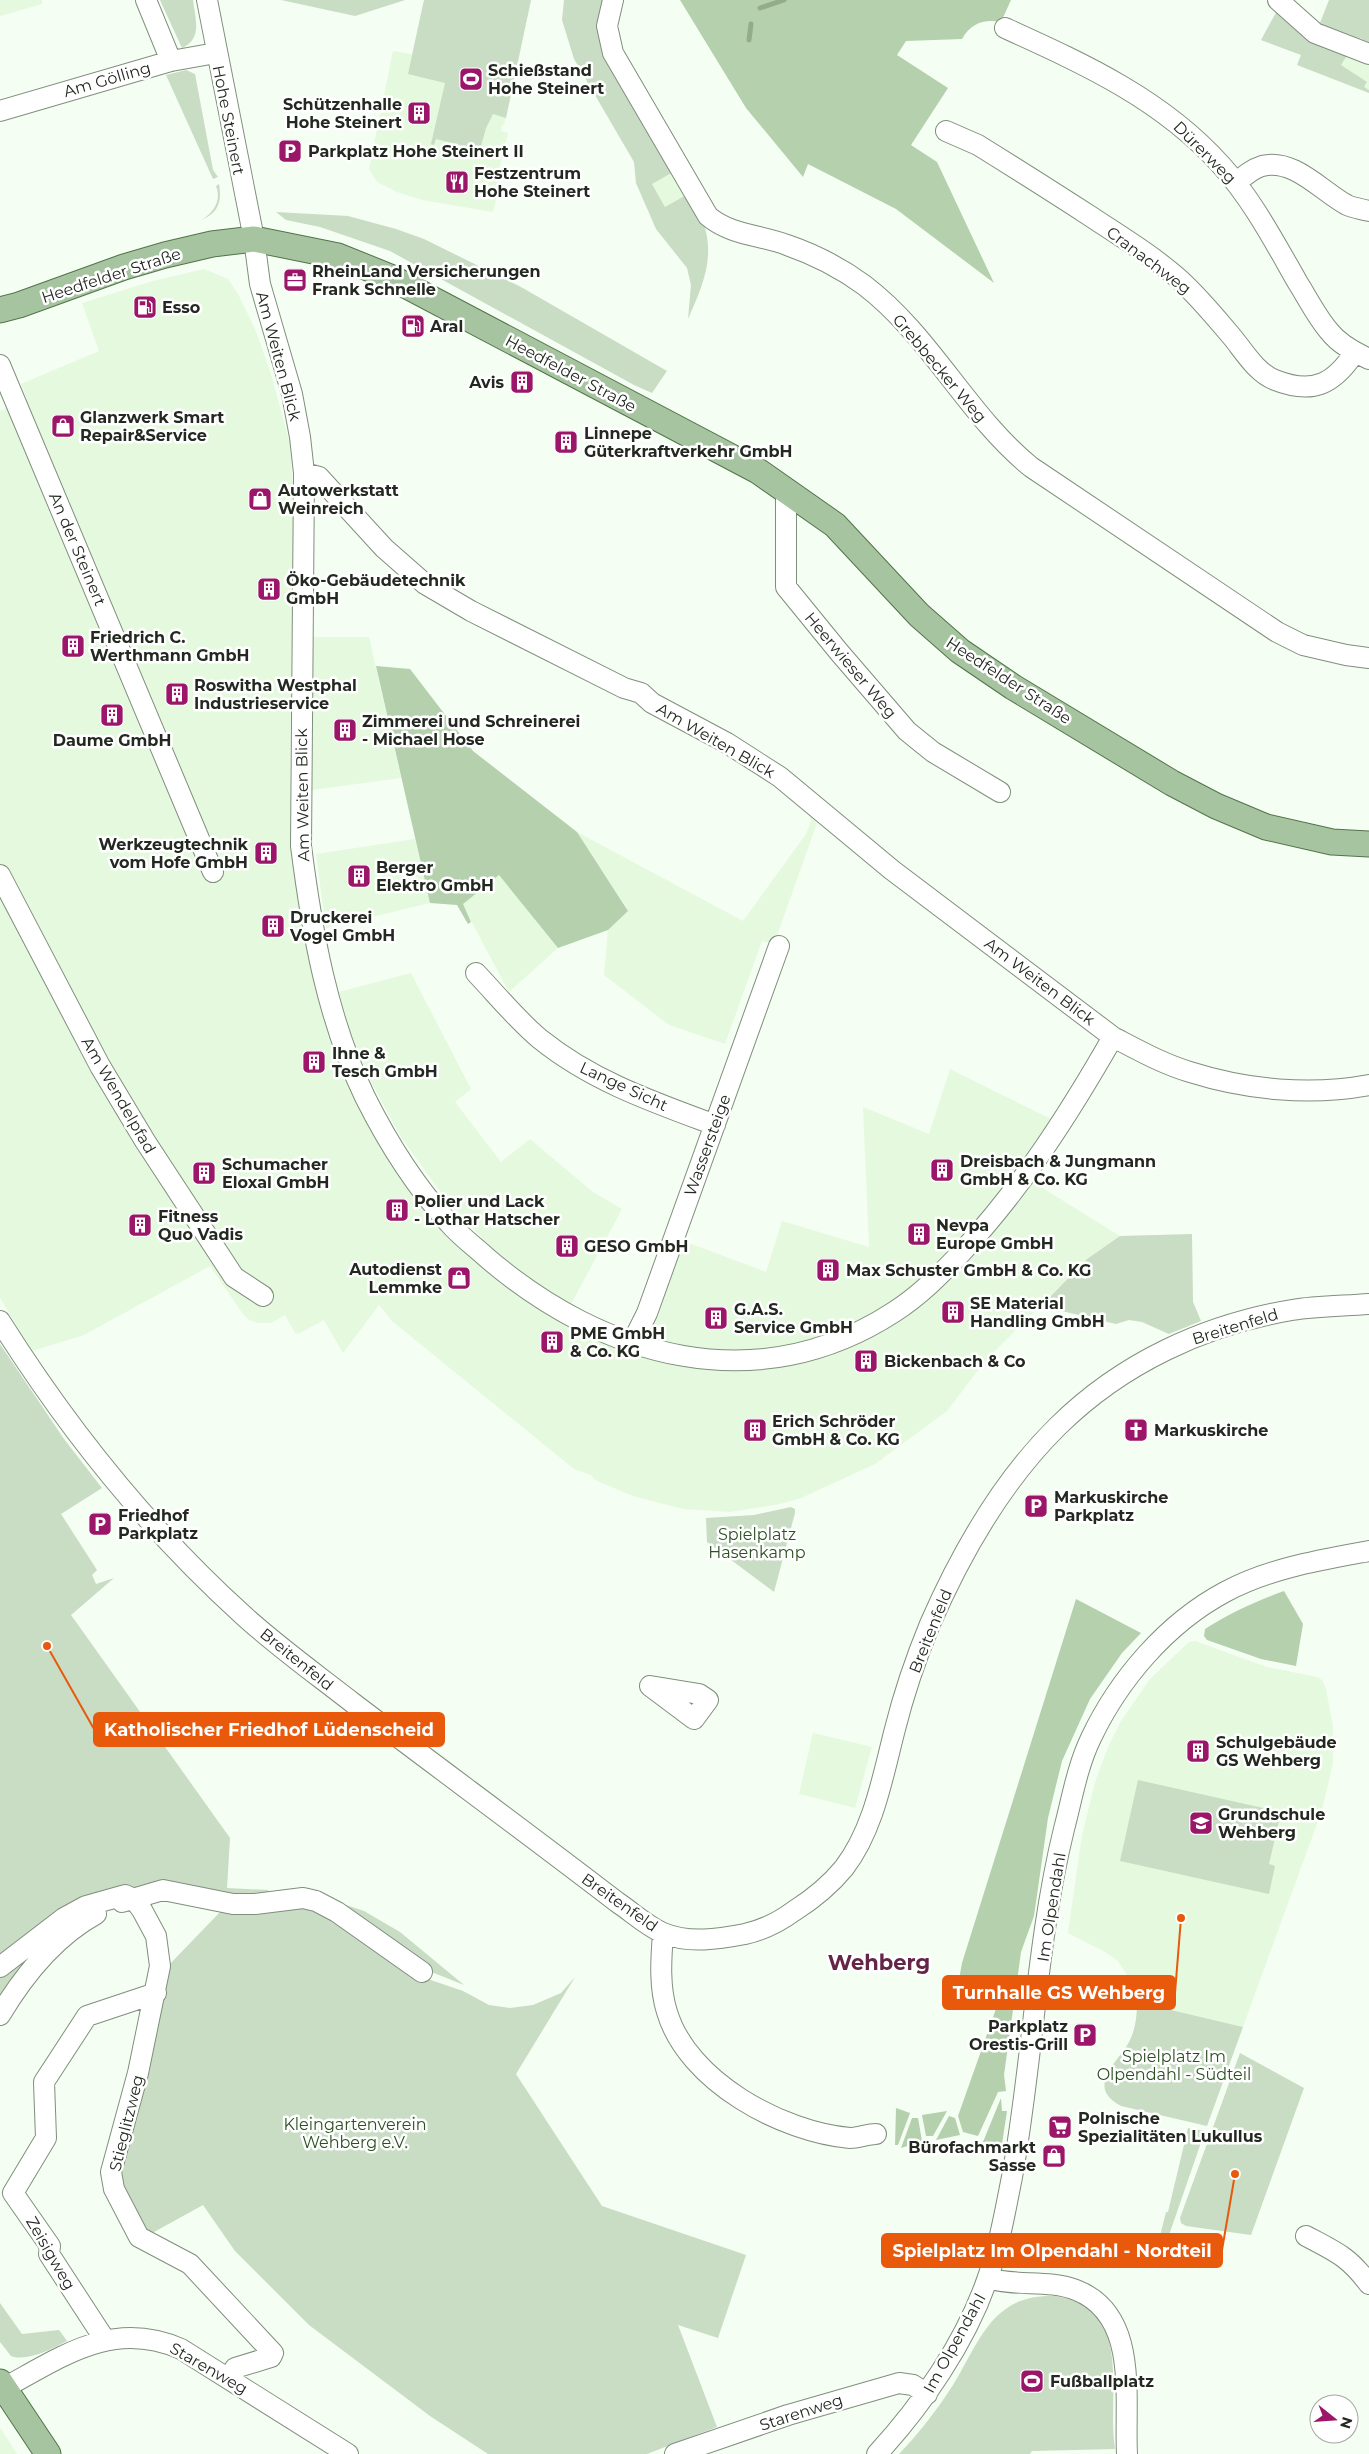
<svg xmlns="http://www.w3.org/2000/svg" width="1369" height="2454" viewBox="0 0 1369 2454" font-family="Montserrat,sans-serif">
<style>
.built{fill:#e4f9de}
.green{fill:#c9dcc4}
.forest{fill:#b4d0ad}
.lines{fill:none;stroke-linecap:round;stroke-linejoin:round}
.stream{stroke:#93ad8c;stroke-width:5}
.minor-casing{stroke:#808f7d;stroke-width:22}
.major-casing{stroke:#52744a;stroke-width:27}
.minor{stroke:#fff;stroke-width:20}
.major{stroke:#a7c4a0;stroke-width:25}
.labels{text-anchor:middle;stroke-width:5;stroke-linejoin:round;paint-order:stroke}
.poi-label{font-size:16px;font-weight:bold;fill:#232921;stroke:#fff;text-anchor:start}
.street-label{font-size:16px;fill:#232921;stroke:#fff}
.park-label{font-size:16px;fill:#2b5021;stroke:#fff}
.district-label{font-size:21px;font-weight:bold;fill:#642547;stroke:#fff}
.leader{fill:none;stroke:#e8590c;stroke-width:2}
.callout-dot{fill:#e8590c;stroke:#fff;stroke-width:2}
.callout{fill:#e8590c;stroke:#e8590c;stroke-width:2}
.callout-label{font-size:18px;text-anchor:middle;font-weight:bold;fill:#fff}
</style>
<rect width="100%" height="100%" fill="#f4fef2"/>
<!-- built -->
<path class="built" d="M0 0H42V4L0 16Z
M424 0H531L504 125H502L501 131 508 133 498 174 502 176 493 212 422 200 397 192 377 182 369 169 393 51 412 54Z
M1348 54 1369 61V90L1364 87 1367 83 1341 65Z
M675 171 688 194 665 207 652 184Z
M204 269 228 279 238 294 255 329 271 374 290 444 294 509 290 771 292 828 302 921 318 998 331 1043 353 1094 459 1247 499 1282 549 1316 601 1342 637 1355 678 1239 766 1272 782 1221 869 1247 863 1107 929 1134 950 1069 1051 1119 1015 1171 1120 1236 1087 1259 985 1361 947 1411 875 1464 801 1498 780 1504 730 1512 683 1509 633 1496 595 1480 591 1475 574 1469 392 1321 379 1305 343 1353 324 1320 298 1334 295 1333 285 1315 271 1323H258L249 1320 243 1314 210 1266 84 1335 32 1351 0 1298V411L27 399 21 384 99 351 82 303 153 281Z
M313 637H369L401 778 312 790Z
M809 815 817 823 774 944 762 941 725 1044 669 1025 604 975 608 930 628 910 577 832 743 921 806 834 811 821Z
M415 839 430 903 326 928 316 854Z
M499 875 558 948 509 992 462 904Z
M411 973 471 1089 455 1102 501 1162 530 1139 593 1192 622 1209 571 1304 532 1280 493 1249 449 1204 401 1137 371 1082 350 1031 339 992Z
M1195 1641 1267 1667 1317 1677 1322 1680 1326 1689 1333 1727V1763L1322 1810 1243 2027 1137 2002 1130 1980 1118 1961 1105 1952 1068 1933 1082 1835 1095 1782 1108 1747 1121 1721 1150 1679 1189 1642Z
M813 1733 872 1747 855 1808 799 1794Z
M0 2429H1L17 2454H0Z"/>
<!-- green -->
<path class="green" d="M160 0H193C195 18 203 39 182 48Z
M281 0H405L355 16Z
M424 0H531L506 118 493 114 486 128 480 150 436 139 434 145 431 144 445 83 408 74Z
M564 0H606L602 12 675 171 652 184 665 207 688 194C693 203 700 212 703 222 716 257 702 287 688 319L691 285 687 268 656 229 636 183 634 162 574 59 562 20Z
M1329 0H1369V44L1360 38 1356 43 1318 28Z
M1279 7 1348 54 1341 65 1367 82 1364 87 1369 90V93L1297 65 1301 55 1261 40Z
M186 70 195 74 213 170 218 177 213 179 166 75Z
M219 184C222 201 219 213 201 220 213 213 222 201 216 186Z
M276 212 348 216 396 229 424 239 521 287 667 371 652 393 634 385 390 251 320 227 286 220Z
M1192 1234 1193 1302 1201 1321 1169 1334 1142 1322 1129 1320 1116 1324 1041 1306 1087 1259 1120 1236Z
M0 1344 64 1439 102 1488 61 1514 97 1570 92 1575 96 1584 114 1578 71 1615 230 1838 227 1888 268 1890 272 1897 114 1899 0 2004Z
M791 1507 795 1509V1513L774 1592 707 1542 706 1518 754 1515Z
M1138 1780 1281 1812 1269 1864 1275 1866 1269 1894 1120 1861Z
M340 1903 364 1911 400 1932 464 1985 429 1971Z
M315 1906 422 1977 463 1991 489 2005 510 2008 533 2005 561 1993 575 1977 516 2074 602 2206 746 2255 718 2338 678 2325 717 2427 647 2454H488L430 2416 309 2325 235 2251 203 2205 145 2237 118 2187 167 1967 222 1910Z
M1137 2002 1243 2027 1207 2126 1121 2106C1083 2086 1121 2060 1130 2040 1136 2027 1137 2015 1137 2002Z
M1240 2053 1304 2088 1251 2235 1186 2226 1181 2223 1180 2218Z
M1188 2128 1205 2131 1168 2238 1160 2236 1166 2212H1168Z
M1054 2296C1136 2308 1106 2392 1115 2449L1032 2451 1030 2454H899C919 2433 937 2410 953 2385 980 2341 992 2294 1054 2296Z
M0 2303 22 2334 59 2330 67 2341C52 2349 27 2362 11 2356L0 2342Z"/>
<!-- forest -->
<path class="forest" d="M680 0H1011L1001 22C984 19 971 23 962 39L906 41 897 55 948 88 911 145 937 162 994 283 896 209 808 164 803 177 746 108Z
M376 666 410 669 473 751 577 832 628 911 608 930 558 948 499 875 463 904 471 922 468 924 457 905 430 903Z
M1284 1591 1303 1624 1296 1666 1261 1659 1207 1640 1204 1636 1205 1629C1230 1613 1256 1601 1284 1591Z
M1076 1599 1141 1633 1122 1653 1090 1699 1062 1761 1048 1818 1034 1916 1021 1952 1004 2075 1006 2091 998 2092 978 2136 963 2132 958 2116 997 2006 985 1989 962 1981 960 1974 962 1963Z
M1001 2098 1002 2111H1007L1002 2144 983 2142Z
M896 2108 910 2113 898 2145H895Z
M947 2111 933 2136H926L922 2115Z
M949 2116 955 2118 960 2135 936 2140Z
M912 2118H918L922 2141 901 2148Z"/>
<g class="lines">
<!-- stream -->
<path class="stream" d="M760 8 784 0
M749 40 751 24"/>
<!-- minor casing -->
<g class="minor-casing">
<path id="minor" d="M146 0 171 61
M207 0 254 239 260 284 292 394 300 437 304 473 301 846C312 932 327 1018 365 1097 387 1141 416 1187 449 1223 460 1236 474 1246 486 1257 603 1358 757 1401 894 1312 919 1296 939 1276 960 1254 1021 1189 1069 1114 1113 1037
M613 0 607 26 613 53 708 216C730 235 761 235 787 245 813 254 841 268 864 285 931 336 967 415 1031 467L1277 632 1303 645 1346 655 1369 658
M1278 0 1315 33 1369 54
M1005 28C1084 64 1162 99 1221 165 1252 199 1275 243 1298 283 1308 299 1317 317 1329 331 1339 344 1354 352 1369 359
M0 111 171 61 216 53
M946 131 978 145C1015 168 1053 192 1090 216 1120 236 1152 255 1179 279 1199 297 1216 318 1233 338 1245 353 1257 373 1275 380 1313 395 1334 384 1355 352
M1236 183C1244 176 1252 169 1262 166 1294 158 1321 191 1347 205 1353 208 1362 209 1369 211
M0 365 213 872
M304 473 319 477 384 548 425 584 471 611 624 688 641 693 652 703 727 743 780 777 892 870 1113 1037C1138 1050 1163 1064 1190 1072 1247 1090 1310 1096 1369 1085
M786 490V587L839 652 907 731 933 752 1000 792
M0 875 100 1066 145 1141 234 1277 263 1296
M476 973C497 995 517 1020 540 1039 592 1081 653 1102 715 1125
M0 1321C68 1429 148 1529 243 1615 278 1647 316 1674 353 1703 441 1770 530 1835 617 1902 632 1912 647 1926 663 1933 689 1944 719 1939 745 1934 763 1930 779 1922 794 1911 813 1899 830 1885 844 1868 874 1829 883 1775 895 1729 904 1693 916 1658 930 1624 961 1553 1003 1480 1058 1426 1122 1363 1204 1325 1292 1310 1317 1306 1344 1306 1369 1304
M632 1343 647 1313 779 946
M650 1686 699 1694 708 1700 694 1719Z
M122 1902 163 1890 233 1904H255L303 1898 316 1901 337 1912 422 1972
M663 1933C661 1959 659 1987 667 2012 688 2082 782 2132 850 2138 858 2138 868 2134 876 2134
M0 1967 64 1918 86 1906 125 1895 134 1899 142 1910 156 1936 160 1966 138 2073 111 2172 114 2189 139 2237 190 2264 273 2353 271 2357 235 2368 229 2379
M0 2015C24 1975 54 1937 96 1914
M1306 2236C1336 2252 1348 2256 1369 2284
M988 2278C1016 2287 1048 2279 1076 2290 1140 2315 1124 2399 1127 2454
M105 2340 49 2254 50 2246 13 2193 46 2138 44 2082 87 2016 156 1993
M4 2388C63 2356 113 2319 181 2349L348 2454
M675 2454 788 2415 899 2383 913 2385 927 2394
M877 2454C922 2405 965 2343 987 2280 999 2247 1005 2212 1012 2177 1033 2062 1036 1943 1064 1829 1072 1799 1077 1767 1091 1738 1119 1679 1167 1623 1225 1592 1270 1568 1320 1560 1369 1551"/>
</g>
<!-- major casing -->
<g class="major-casing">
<path id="major" d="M0 310 19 305 124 267 165 255 212 244 254 239 338 256 390 277 758 471 835 525 919 615 960 651 1013 687 1172 783 1216 806 1266 827 1332 842 1369 844
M0 2382 48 2454"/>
</g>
<!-- minor -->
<use href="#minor" class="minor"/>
<!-- major -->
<use href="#major" class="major"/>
</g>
<!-- icons -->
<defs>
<g id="stadium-square" transform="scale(1.25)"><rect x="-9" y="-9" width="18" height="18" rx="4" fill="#9b1568" stroke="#fff"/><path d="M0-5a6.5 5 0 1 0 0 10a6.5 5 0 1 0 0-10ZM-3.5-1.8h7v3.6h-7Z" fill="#fff"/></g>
<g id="building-square" transform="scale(1.25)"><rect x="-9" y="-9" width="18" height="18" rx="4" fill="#9b1568" stroke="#fff"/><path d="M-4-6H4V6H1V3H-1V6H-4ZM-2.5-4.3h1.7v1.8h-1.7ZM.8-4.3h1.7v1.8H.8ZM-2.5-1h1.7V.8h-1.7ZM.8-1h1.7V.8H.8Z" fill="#fff"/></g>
<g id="parking-square" transform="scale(1.25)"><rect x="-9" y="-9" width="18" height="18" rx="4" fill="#9b1568" stroke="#fff"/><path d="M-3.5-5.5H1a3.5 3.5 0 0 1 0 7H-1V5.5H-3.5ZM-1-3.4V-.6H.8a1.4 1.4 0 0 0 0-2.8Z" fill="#fff"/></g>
<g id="restaurant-square" transform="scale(1.25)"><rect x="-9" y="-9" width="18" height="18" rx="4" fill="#9b1568" stroke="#fff"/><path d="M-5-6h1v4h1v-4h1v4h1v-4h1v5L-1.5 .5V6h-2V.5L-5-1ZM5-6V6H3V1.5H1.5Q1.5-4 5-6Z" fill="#fff"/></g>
<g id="office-square" transform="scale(1.25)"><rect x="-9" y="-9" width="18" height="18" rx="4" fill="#9b1568" stroke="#fff"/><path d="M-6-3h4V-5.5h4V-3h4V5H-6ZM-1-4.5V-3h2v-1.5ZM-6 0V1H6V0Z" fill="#fff"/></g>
<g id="fuel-square" transform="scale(1.25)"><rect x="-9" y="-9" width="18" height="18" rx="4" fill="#9b1568" stroke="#fff"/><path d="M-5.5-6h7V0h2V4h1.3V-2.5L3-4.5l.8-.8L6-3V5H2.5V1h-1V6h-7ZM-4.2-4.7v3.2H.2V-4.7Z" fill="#fff"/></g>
<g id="shop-square" transform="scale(1.25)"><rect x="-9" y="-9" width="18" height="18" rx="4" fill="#9b1568" stroke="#fff"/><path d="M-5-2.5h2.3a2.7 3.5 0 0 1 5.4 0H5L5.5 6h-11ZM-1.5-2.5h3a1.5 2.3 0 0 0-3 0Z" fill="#fff"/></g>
<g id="church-square" transform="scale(1.25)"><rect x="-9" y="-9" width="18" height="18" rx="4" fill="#9b1568" stroke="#fff"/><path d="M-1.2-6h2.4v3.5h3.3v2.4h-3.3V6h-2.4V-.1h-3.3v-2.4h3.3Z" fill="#fff"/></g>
<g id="school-square" transform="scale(1.25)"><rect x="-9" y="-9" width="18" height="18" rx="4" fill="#9b1568" stroke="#fff"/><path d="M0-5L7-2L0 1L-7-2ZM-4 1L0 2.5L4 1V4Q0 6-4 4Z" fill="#fff"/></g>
<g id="supermarket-square" transform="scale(1.25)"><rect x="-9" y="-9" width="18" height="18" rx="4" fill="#9b1568" stroke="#fff"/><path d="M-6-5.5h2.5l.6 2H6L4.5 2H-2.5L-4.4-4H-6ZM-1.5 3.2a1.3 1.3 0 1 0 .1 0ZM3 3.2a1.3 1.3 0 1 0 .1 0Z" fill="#fff"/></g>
</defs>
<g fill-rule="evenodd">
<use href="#stadium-square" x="471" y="79"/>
<use href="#building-square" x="419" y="113"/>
<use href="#parking-square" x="290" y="151"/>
<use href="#restaurant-square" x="457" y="182"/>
<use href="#office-square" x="295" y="280"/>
<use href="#fuel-square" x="145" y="307"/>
<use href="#fuel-square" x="413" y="326"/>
<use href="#building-square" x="522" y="382"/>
<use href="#shop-square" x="63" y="426"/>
<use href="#building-square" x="566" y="442"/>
<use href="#shop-square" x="260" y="499"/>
<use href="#building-square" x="269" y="589"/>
<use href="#building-square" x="73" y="646"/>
<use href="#building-square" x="177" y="694"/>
<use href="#building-square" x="112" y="715"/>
<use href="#building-square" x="345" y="730"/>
<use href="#building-square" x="266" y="853"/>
<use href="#building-square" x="359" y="876"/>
<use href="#building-square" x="273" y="926"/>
<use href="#building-square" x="314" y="1062"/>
<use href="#building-square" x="942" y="1170"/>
<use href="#building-square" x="204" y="1173"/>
<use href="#building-square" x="397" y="1210"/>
<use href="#building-square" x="140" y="1225"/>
<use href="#building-square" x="919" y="1234"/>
<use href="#building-square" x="567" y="1246"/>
<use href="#building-square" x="828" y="1270"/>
<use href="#shop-square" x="459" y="1278"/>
<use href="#building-square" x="953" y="1312"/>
<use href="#building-square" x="716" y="1318"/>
<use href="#building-square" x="552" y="1342"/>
<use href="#building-square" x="866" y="1361"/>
<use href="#building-square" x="755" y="1430"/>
<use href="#church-square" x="1136" y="1430"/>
<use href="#parking-square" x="1036" y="1506"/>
<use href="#parking-square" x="100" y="1524"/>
<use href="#building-square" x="1198" y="1751"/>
<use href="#school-square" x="1201" y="1823"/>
<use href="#parking-square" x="1085" y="2035"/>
<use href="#supermarket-square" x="1060" y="2127"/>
<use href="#shop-square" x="1054" y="2156"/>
<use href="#stadium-square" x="1032" y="2381"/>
</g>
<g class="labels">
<!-- poi labels -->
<g class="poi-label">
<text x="488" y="76">Schießstand<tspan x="488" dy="18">Hohe Steinert</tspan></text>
<text x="402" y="110" text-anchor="end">Schützenhalle<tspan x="402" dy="18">Hohe Steinert</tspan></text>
<text x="308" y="157">Parkplatz Hohe Steinert II</text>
<text x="474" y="179">Festzentrum<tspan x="474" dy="18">Hohe Steinert</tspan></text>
<text x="312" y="277">RheinLand Versicherungen<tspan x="312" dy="18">Frank Schnelle</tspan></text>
<text x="162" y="313">Esso</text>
<text x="430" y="332">Aral</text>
<text x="504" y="388" text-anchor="end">Avis</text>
<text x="80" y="423">Glanzwerk Smart<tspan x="80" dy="18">Repair&amp;Service</tspan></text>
<text x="584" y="439">Linnepe<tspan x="584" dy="18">Güterkraftverkehr GmbH</tspan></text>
<text x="278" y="496">Autowerkstatt<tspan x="278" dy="18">Weinreich</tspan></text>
<text x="286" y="586">Öko-Gebäudetechnik<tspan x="286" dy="18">GmbH</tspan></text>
<text x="90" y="643">Friedrich C.<tspan x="90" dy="18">Werthmann GmbH</tspan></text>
<text x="194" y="691">Roswitha Westphal<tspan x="194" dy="18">Industrieservice</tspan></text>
<text x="362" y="727">Zimmerei und Schreinerei<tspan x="362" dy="18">- Michael Hose</tspan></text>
<text x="112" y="746" text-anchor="middle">Daume GmbH</text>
<text x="248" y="850" text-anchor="end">Werkzeugtechnik<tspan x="248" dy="18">vom Hofe GmbH</tspan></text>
<text x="376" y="873">Berger<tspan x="376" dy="18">Elektro GmbH</tspan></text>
<text x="290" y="923">Druckerei<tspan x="290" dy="18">Vogel GmbH</tspan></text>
<text x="332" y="1059">Ihne &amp;<tspan x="332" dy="18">Tesch GmbH</tspan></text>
<text x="960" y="1167">Dreisbach &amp; Jungmann<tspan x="960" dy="18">GmbH &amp; Co. KG</tspan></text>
<text x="222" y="1170">Schumacher<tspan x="222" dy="18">Eloxal GmbH</tspan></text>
<text x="414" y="1207">Polier und Lack<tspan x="414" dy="18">- Lothar Hatscher</tspan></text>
<text x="158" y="1222">Fitness<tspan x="158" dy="18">Quo Vadis</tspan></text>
<text x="936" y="1231">Nevpa<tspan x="936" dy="18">Europe GmbH</tspan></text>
<text x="584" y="1252">GESO GmbH</text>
<text x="442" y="1275" text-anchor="end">Autodienst<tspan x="442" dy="18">Lemmke</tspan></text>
<text x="846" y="1276">Max Schuster GmbH &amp; Co. KG</text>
<text x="970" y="1309">SE Material<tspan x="970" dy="18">Handling GmbH</tspan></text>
<text x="734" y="1315">G.A.S.<tspan x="734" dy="18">Service GmbH</tspan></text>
<text x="570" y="1339">PME GmbH<tspan x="570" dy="18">&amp; Co. KG</tspan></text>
<text x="884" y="1367">Bickenbach &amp; Co</text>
<text x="772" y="1427">Erich Schröder<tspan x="772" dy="18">GmbH &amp; Co. KG</tspan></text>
<text x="1154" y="1436">Markuskirche</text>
<text x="1054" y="1503">Markuskirche<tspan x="1054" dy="18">Parkplatz</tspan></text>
<text x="118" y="1521">Friedhof<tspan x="118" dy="18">Parkplatz</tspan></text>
<text x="1216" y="1748">Schulgebäude<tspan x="1216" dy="18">GS Wehberg</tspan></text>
<text x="1218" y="1820">Grundschule<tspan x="1218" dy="18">Wehberg</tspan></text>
<text x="1068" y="2032" text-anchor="end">Parkplatz<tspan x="1068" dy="18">Orestis-Grill</tspan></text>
<text x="1078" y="2124">Polnische<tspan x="1078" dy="18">Spezialitäten Lukullus</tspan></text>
<text x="1036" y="2153" text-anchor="end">Bürofachmarkt<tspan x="1036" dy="18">Sasse</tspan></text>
<text x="1050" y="2387">Fußballplatz</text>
</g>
<!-- street labels -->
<g class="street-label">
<text transform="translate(107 79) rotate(-16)" y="6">Am Gölling</text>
<text transform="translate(229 120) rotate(79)" y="6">Hohe Steinert</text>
<text transform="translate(1205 152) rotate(45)" y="6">Dürerweg</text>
<text transform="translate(1149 260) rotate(37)" y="6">Cranachweg</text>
<text transform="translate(111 275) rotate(-18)" y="6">Heedfelder Straße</text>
<text transform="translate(279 356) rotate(75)" y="6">Am Weiten Blick</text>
<text transform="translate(940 368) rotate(50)" y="6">Grebbecker Weg</text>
<text transform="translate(571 373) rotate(28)" y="6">Heedfelder Straße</text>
<text transform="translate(78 549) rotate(67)" y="6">An der Steinert</text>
<text transform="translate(851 665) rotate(50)" y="6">Heerwieser Weg</text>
<text transform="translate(1009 680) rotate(33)" y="6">Heedfelder Straße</text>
<text transform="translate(716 740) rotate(30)" y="6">Am Weiten Blick</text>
<text transform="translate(302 795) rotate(-91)" y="6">Am Weiten Blick</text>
<text transform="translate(1040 981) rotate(37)" y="6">Am Weiten Blick</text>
<text transform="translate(624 1086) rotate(25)" y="6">Lange Sicht</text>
<text transform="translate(119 1095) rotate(60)" y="6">Am Wendelpfad</text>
<text transform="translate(707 1145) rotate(-70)" y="6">Wassersteige</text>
<text transform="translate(1235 1326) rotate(-17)" y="6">Breitenfeld</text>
<text transform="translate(930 1631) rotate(-68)" y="6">Breitenfeld</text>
<text transform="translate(297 1659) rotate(39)" y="6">Breitenfeld</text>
<text transform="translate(620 1902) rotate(35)" y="6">Breitenfeld</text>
<text transform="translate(1051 1907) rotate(-81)" y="6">Im Olpendahl</text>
<text transform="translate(126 2123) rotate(-76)" y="6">Stieglitzweg</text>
<text transform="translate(51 2253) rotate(60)" y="6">Zeisigweg</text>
<text transform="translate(954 2343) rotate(-61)" y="6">Im Olpendahl</text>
<text transform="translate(209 2368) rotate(30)" y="6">Starenweg</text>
<text transform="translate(801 2412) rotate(-18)" y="6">Starenweg</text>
</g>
<!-- park labels -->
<g class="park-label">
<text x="757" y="1540">Spielplatz<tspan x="757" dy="18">Hasenkamp</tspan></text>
<text x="1174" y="2062">Spielplatz Im<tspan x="1174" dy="18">Olpendahl - Südteil</tspan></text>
<text x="355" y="2130">Kleingartenverein<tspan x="355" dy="18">Wehberg e.V.</tspan></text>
</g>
<!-- district labels -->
<g class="district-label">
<text x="879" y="1970">Wehberg</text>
</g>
</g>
<!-- callouts -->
<path class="leader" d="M47 1646L94 1729M1181 1918L1175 1993M1235 2174L1222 2250"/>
<g class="callout-dot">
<circle cx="47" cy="1646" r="5"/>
<circle cx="1181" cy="1918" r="5"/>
<circle cx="1235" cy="2174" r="5"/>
</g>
<g class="callout">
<rect x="94" y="1713" width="350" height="33" rx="5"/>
<rect x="943" y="1976" width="232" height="33" rx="5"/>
<rect x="882" y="2234" width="340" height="33" rx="5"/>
</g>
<g class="callout-label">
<text x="269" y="1736">Katholischer Friedhof Lüdenscheid</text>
<text x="1059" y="1999">Turnhalle GS Wehberg</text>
<text x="1052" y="2257">Spielplatz Im Olpendahl - Nordteil</text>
</g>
<!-- north arrow -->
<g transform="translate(1334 2419) rotate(107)"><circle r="24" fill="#ffffff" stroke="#a7a9a6"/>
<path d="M0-4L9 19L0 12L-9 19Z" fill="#9b1568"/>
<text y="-8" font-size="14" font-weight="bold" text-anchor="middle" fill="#232921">N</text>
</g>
</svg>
